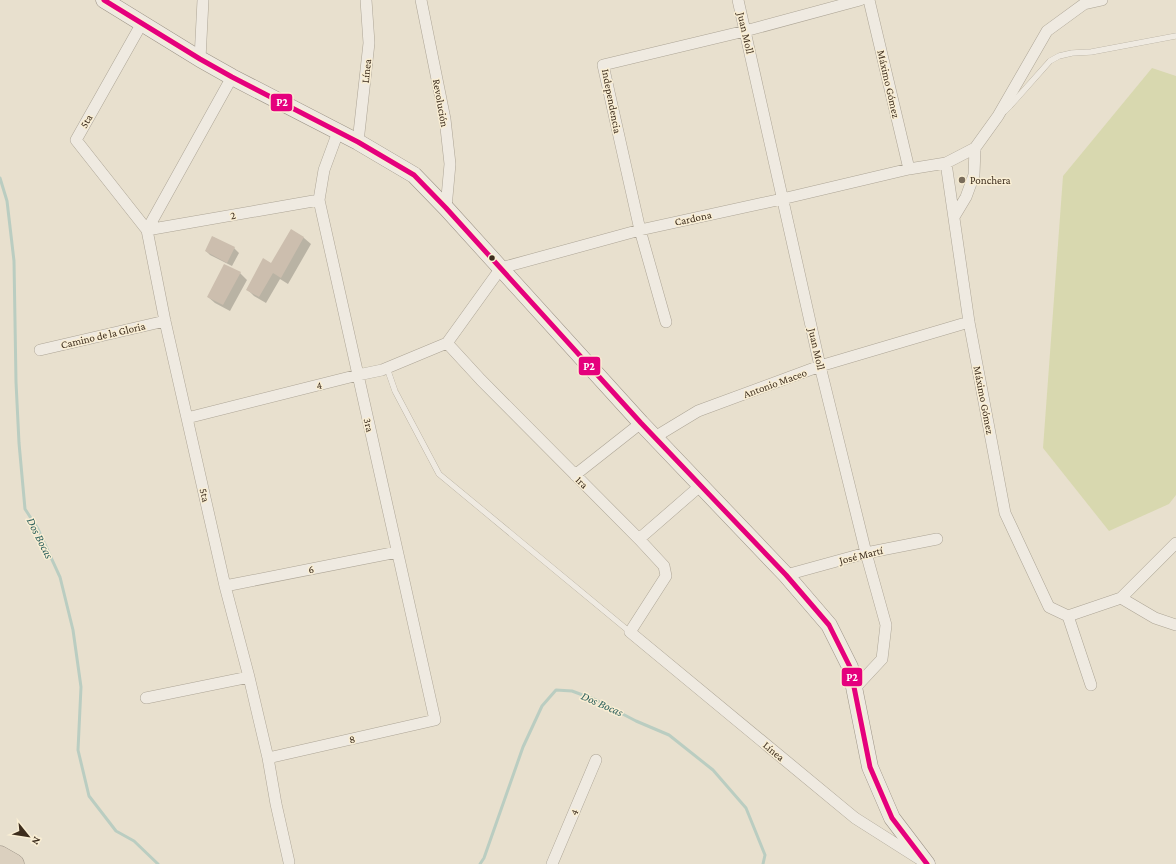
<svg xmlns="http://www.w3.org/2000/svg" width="1176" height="864" viewBox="0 0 1176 864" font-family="'Crimson Pro',serif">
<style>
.green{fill:#d8d8af}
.shadow{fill:#0003}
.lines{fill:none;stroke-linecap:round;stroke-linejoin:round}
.stream{stroke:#bacdc1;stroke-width:3}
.building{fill:#ccbeae}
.service-casing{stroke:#ada596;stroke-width:6}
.minor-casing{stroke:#ada596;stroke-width:12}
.secondary-casing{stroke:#9d9487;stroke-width:17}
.motorway-casing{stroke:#938a7e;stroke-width:21}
.service{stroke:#efeae1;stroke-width:5.5}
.minor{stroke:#efeae1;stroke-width:11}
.secondary{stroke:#efeae1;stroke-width:16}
.motorway{stroke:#dbd0bf;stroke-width:20}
.bus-1-casing{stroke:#f9eed4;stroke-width:8}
.bus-1{stroke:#e5007d;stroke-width:5}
.poi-dot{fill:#796c5b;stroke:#f9eed4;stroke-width:1.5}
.bus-dot{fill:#3d2d1d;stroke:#f9eed4;stroke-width:1.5}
.labels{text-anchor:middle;stroke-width:3;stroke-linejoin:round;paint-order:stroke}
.street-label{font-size:11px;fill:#3d2d1d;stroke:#f9eed4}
.poi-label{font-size:11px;fill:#3d2d1d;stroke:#f9eed4;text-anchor:start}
.water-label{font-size:12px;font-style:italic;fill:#2b5f5b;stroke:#f9eed4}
.line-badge{stroke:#f9eed4;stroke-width:1.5}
.badge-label{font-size:11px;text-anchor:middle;font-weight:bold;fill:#fff}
</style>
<rect width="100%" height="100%" fill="#e8e0ce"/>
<!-- green -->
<path class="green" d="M1152 68 1176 76V495L1169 504 1109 531 1043 448 1063 176Z"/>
<!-- shadow -->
<path class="shadow" d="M291 230 304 238 311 244 288 284 280 279 266 303 254 296 247 289 272 264Z
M213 237 234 248 239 253 232 266 210 255 206 251Z
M240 273 247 280 230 311 215 303 208 297Z"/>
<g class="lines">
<!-- stream -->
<path class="stream" d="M0 178 7 201 14 261 16 382 19 443 25 509 38 529 60 577 73 630 81 687 78 750 89 796 116 831 134 841 158 864
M480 864 484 858 523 747 542 706 556 690 572 691 596 700 636 721 669 735 713 770 746 808 765 855 763 864"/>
</g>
<!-- building -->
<path class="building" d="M291 229 304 237 281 278 273 273 259 297 246 290 263 258 271 263Z
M212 236 235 247 227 263 205 251Z
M224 264 241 272 223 305 207 297Z"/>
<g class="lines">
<!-- service casing -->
<g class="service-casing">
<path id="service" d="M1005 111 1010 106 1050 61 1059 56 1072 53 1091 52 1176 36
M387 368 395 391 439 474 630 632"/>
</g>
<!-- minor casing -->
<g class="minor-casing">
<path id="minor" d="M421 0 445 119 450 164 446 208
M738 0 820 366 866 553 886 625 882 659 855 688
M869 0 909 169
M142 23 76 140 147 230 165 321 225 586 249 677 268 758 276 804 289 862
M200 59 203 0
M358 142 369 43 366 0
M946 163 969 322 1005 513 1049 607 1068 616
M954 217 966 197 974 175 975 148 998 116 1047 31 1084 4 1102 0
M147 230 319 200
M147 230 232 77
M666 322 640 230 603 65 745 31 860 0
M447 343 481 380 639 539 664 566 666 576 630 632 855 818 918 858
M447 343 501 268 640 230 782 199 909 169 946 163 975 148
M40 350 165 321
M187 418 358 375 382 370 447 343
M655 437 698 411 820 366 969 322
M575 475 641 423
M639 539 700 486
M786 575 866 553 937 539
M225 586 397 552
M1121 598 1155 618 1176 625
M1068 616 1121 598 1176 543
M1068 616 1091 685
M146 698 249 677
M268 758 435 720 319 200 324 170 338 132
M552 864 596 760"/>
</g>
<!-- secondary casing -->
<g class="secondary-casing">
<path id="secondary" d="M104 0 200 59 232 77 358 142 414 175 446 208 641 423 786 575 829 625 850 667 870 767 892 818 927 864"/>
</g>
<!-- motorway casing -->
<g class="motorway-casing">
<path id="motorway" d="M0 856 14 864"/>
</g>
<!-- service -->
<use href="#service" class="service"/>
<!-- minor -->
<use href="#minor" class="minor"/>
<!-- secondary -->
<use href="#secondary" class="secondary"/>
<!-- motorway -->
<use href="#motorway" class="motorway"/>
<!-- bus-1 casing -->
<g class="bus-1-casing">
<path id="bus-1" d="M104 0 200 59 232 77 358 142 414 175 446 208 641 423 786 575 829 625 850 667 870 767 892 818 927 864"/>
</g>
<!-- bus-1 -->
<use href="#bus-1" class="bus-1"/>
</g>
<!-- markers -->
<circle class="poi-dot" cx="962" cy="180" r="4"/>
<circle class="bus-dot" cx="492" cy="258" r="3.5"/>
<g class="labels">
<!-- street labels -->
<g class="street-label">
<text transform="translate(746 33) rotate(77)" y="4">Juan Moll</text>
<text transform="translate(366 71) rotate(-84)" y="4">Línea</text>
<text transform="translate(889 84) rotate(77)" y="4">Máximo Gómez</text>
<text transform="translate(612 101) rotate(79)" y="4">Independencia</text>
<text transform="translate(441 103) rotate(80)" y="4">Revolución</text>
<text transform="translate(86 121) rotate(-60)" y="4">5ta</text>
<text transform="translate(233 215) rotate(-10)" y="4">2</text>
<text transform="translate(693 218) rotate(-12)" y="4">Cardona</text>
<text transform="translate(103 335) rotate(-13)" y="4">Camino de la Gloria</text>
<text transform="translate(817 349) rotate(77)" y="4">Juan Moll</text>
<text transform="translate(775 383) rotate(-20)" y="4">Antonio Maceo</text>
<text transform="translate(319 385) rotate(-14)" y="4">4</text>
<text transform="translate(984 400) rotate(79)" y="4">Máximo Gómez</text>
<text transform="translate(369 425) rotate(77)" y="4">3ra</text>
<text transform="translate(582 482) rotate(45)" y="4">1ra</text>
<text transform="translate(205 495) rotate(77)" y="4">5ta</text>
<text transform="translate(861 555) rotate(-14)" y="4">José Martí</text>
<text transform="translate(311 569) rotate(-11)" y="4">6</text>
<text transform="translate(352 739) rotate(-13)" y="4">8</text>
<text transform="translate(774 751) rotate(40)" y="4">Línea</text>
<text transform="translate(574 812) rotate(-67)" y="4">4</text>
</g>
<!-- poi labels -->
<g class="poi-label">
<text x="970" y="184">Ponchera</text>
</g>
<!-- water labels -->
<g class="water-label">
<text transform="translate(40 538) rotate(63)" y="4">Dos Bocas</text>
<text transform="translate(602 704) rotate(24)" y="4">Dos Bocas</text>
</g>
</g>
<g class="line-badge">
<rect x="270" y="93" width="23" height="19" rx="4" fill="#e5007d"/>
<rect x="578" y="356" width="23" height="20" rx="4" fill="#e5007d"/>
<rect x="841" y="667" width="22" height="20" rx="4" fill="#e5007d"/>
</g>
<g class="badge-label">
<text x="282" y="106">P2</text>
<text x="589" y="370">P2</text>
<text x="852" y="681">P2</text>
</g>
<!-- north arrow -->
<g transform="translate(28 836) rotate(120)" stroke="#f9eed4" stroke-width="3" paint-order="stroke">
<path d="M0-3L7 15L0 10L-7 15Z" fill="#3d2d1d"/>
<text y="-6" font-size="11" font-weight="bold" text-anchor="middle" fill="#3d2d1d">N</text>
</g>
</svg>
